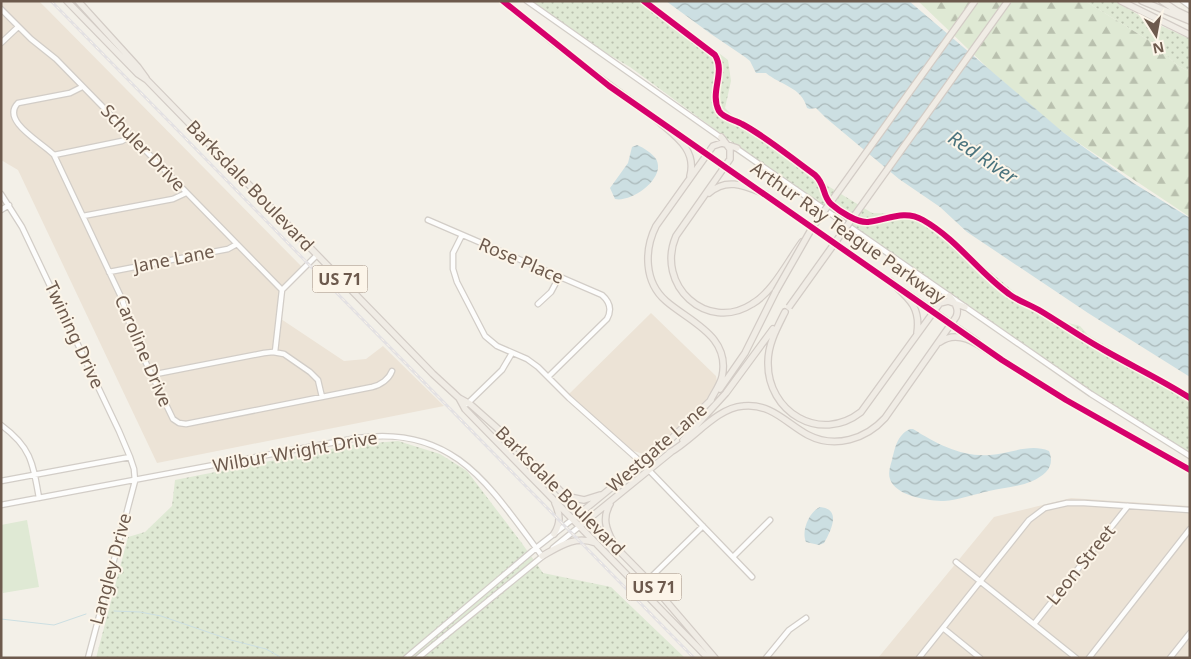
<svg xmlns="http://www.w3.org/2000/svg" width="1191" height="659" viewBox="0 0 1191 659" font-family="'Noto Sans',sans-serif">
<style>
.residential{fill:#ece3d6}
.grass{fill:url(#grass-dots)}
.forest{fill:url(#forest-firs)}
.green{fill:#dfe9d4}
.water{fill:url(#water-waves)}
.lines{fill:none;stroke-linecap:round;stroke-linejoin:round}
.stream{stroke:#ccdfe2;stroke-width:1}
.minor-casing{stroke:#d2cdc7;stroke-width:7}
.major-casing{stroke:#d3ccc6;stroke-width:8}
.minor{stroke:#fdfdfc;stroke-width:4.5}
.major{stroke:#f0ece5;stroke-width:5.5}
.rail-casing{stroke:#e3e1e3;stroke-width:3}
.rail{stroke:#fcf5e9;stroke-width:1;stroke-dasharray:4;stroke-linecap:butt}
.major-bridge-casing{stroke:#d3ccc6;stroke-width:8;stroke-linecap:butt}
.major-bridge{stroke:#f0ece5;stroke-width:5.5}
.cycleway-casing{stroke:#fcf5e9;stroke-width:9}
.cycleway{stroke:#d6006c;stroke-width:6}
.labels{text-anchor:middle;stroke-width:4;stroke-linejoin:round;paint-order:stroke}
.shield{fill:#fcf5e9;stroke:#98887c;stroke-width:1}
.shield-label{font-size:16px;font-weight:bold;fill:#6d5a4d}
.street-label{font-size:18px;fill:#6d5a4d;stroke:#fcf5e9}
.water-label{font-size:19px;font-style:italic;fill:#4a737d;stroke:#fcf5e9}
</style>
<defs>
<pattern id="grass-dots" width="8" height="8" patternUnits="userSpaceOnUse" patternTransform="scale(1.25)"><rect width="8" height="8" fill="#dfe9d4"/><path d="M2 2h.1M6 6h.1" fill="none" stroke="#b9c0ae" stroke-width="1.8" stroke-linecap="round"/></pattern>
<pattern id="forest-firs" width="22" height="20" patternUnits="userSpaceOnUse" patternTransform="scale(1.25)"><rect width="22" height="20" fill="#dfe9d4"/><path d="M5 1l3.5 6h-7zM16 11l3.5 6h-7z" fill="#b9c0ae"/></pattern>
<pattern id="water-waves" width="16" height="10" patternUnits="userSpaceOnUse" patternTransform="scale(1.25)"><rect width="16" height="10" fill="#ccdfe2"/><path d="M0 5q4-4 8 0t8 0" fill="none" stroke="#aab8b9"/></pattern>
</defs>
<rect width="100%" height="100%" fill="#f3f0e8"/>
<!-- residential -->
<path class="residential" d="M1 1H39L305 270 284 291 281 319 344 361 366 359 383 346 444 406 157 463 18 170 1 160Z
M651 313 716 376 717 382 706 400 683 423 648 453 643 454 631 450 568 395Z
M1071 498 1190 506V658H878L994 517Z"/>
<!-- grass -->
<path class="grass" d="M532 1H650L728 60 731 81 725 108 734 117 821 177 828 186 872 213 923 215 1019 296 1068 323 1080 326 1088 335 1190 396V452L1142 425 1077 382 732 142 630 67 601 50Z
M1085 1H1115L1144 18 1190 39V72L1177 65 1150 41Z
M398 441 440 454 467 471 521 542 543 573 611 587 685 658H96L128 537 145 532 172 506 175 480 351 445Z"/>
<!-- forest -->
<path class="forest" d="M918 1H1085L1150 41 1177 65 1190 72V217L1062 132 992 72Z"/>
<!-- green -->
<path class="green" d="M27 520 39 587 3 593 1 582V525Z"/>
<!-- water -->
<path class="water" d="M666 1H909L1064 133 1135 184 1190 218V377L1088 313 967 232 940 207 899 179 826 118 816 108 810 109 807 108C802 87 780 85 766 73H756L750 61 745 57 711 34Z
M637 145C644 148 652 153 656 159 667 178 631 203 615 199L610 188 628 163 632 147Z
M910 429H913C937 444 961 457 990 455 1009 454 1030 443 1049 451 1052 458 1052 466 1046 472 1032 486 1008 487 989 491 975 494 958 500 944 501 929 501 895 496 890 479 888 473 890 467 892 460 895 448 897 435 910 429Z
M820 507C842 509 831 531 824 543L819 545 806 542C801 531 809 512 820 507Z"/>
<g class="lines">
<!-- stream -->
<path class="stream" d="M114 611 140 612 161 616 231 640 266 649 282 658
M1 619 54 625 86 614"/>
<!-- minor casing -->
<g class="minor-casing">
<path id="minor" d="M503 1 556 45 658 120
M527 1 723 139
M1183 1 1190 6
M1 9 31 39 56 59 282 290
M1 43 18 27
M82 87 70 93 18 103C0 121 43 143 54 155L122 299 133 336 173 419 179 423 186 424 372 387C381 385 389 379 392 371
M671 129 892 283
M736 148 1091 394 1190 456
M54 155 122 141 131 136
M1 194 22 227 119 431 130 457 134 469 135 481 88 658
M1 210 9 205
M83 216 173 199 186 193
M428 220 602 295C610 302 612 310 607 319L548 377
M462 235 453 253V269L457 282 485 336 497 346 527 359 538 367 569 398 642 463 752 577
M109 272 228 249 237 244
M903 290 977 341
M538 304 551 292 559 277
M275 352 282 290 317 255
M1001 359 1066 400 1190 470
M151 375 264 353 273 352 284 354 310 372 318 380 322 397
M467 404 502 370 512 353
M1 425C31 447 33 463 39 498
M1 481 130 457
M1 505 357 438C455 424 490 487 542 556
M553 548 580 526
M733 557 770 520
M956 562 1076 658
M648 580 703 526
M1034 624 1128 506
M943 628 980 658
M406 658 536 548 573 519
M418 658 543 556
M766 658 789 630 806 618
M919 658 1029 520 1045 508 1067 503H1084L1190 510
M1089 658 1190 529
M1170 658 1190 633"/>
</g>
<!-- major casing -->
<g class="major-casing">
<path id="major" d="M67 1 138 74 147 80 433 374 459 398 470 404 497 428 521 451 648 580 715 658
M78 1 138 67 146 78
M1121 1 1190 35
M1142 1 1190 21
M1162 1 1177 11 1190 17
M657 120C675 136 697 149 690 176
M721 137 730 149V159L676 236C655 285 707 333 752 304 773 292 788 261 802 242
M709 193C727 177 745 186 765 194
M890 281C908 298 921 306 917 333
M785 312C777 328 768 344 768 362 767 412 820 444 861 412L940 303 948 301 965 307
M940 342C961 327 984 349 1002 360
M720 389 745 353 776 291
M459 398 465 409 708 658
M710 401C714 393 720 385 722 377 731 336 690 322 666 301 644 282 644 250 656 226L713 146 722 143 737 148
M683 440 726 393 773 329
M669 453C693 440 716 408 743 406 771 403 786 423 808 435 835 449 866 439 885 418L956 317C960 308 954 302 949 296
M565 496 584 500 600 495
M610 504C602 518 606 529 613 542
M573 519 671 439 711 400
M580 526 671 452
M554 534C561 523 560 514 555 503
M542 556C560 546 575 535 596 543"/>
</g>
<!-- minor -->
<use href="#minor" class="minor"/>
<!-- major -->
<use href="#major" class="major"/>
<!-- rail casing -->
<g class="rail-casing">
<path id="rail" d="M51 1 694 658"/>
</g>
<!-- rail -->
<use href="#rail" class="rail"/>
<!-- major-bridge casing -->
<g class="major-bridge-casing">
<path id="major-bridge" d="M776 291 812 228 975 1
M789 307 1008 1"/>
</g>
<!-- major-bridge -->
<use href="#major-bridge" class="major-bridge"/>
<!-- cycleway casing -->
<g class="cycleway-casing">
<path id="cycleway" d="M503 1 609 86 1002 360 1066 400 1190 470
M644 1 715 55C726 73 709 92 719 111 723 118 735 120 742 124 768 138 791 158 815 175 826 185 822 196 831 204 839 211 857 223 868 222 887 220 904 209 923 220 958 240 978 272 1009 294 1018 301 1029 304 1039 310 1061 323 1082 338 1104 350 1132 366 1162 380 1190 398"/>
</g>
<!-- cycleway -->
<use href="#cycleway" class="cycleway"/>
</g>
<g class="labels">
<!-- shield labels -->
<g class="shield">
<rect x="312.5" y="265.5" width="55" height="27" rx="4"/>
<rect x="626.5" y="573.5" width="55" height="27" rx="4"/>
</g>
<g class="shield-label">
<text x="340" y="285">US 71</text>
<text x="654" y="593">US 71</text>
</g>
<!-- street labels -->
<g class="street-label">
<text transform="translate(143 148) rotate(46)" y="6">Schuler Drive</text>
<text transform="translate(250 186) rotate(46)" y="6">Barksdale Boulevard</text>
<text transform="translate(848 233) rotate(35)" y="6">Arthur Ray Teague Parkway</text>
<text transform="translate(174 259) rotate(-11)" y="6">Jane Lane</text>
<text transform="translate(521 261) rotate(23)" y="6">Rose Place</text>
<text transform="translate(74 335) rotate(65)" y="6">Twining Drive</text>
<text transform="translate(143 351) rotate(67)" y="6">Caroline Drive</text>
<text transform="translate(657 448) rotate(-41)" y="6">Westgate Lane</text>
<text transform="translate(295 452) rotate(-10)" y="6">Wilbur Wright Drive</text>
<text transform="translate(560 491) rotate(45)" y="6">Barksdale Boulevard</text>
<text transform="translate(1081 565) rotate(-51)" y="6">Leon Street</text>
<text transform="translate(111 569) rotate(-75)" y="6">Langley Drive</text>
</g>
<!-- water labels -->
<g class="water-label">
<text transform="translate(983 157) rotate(34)" y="7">Red River</text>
</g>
</g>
<!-- border -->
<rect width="1191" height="659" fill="none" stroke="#6d5a4d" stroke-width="5"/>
<!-- north arrow -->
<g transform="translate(1156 35) rotate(169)" stroke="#fcf5e9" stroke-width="4" paint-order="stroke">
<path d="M0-4L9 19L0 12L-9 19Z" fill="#6d5a4d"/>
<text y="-8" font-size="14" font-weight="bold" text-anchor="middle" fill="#6d5a4d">N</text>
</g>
</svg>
